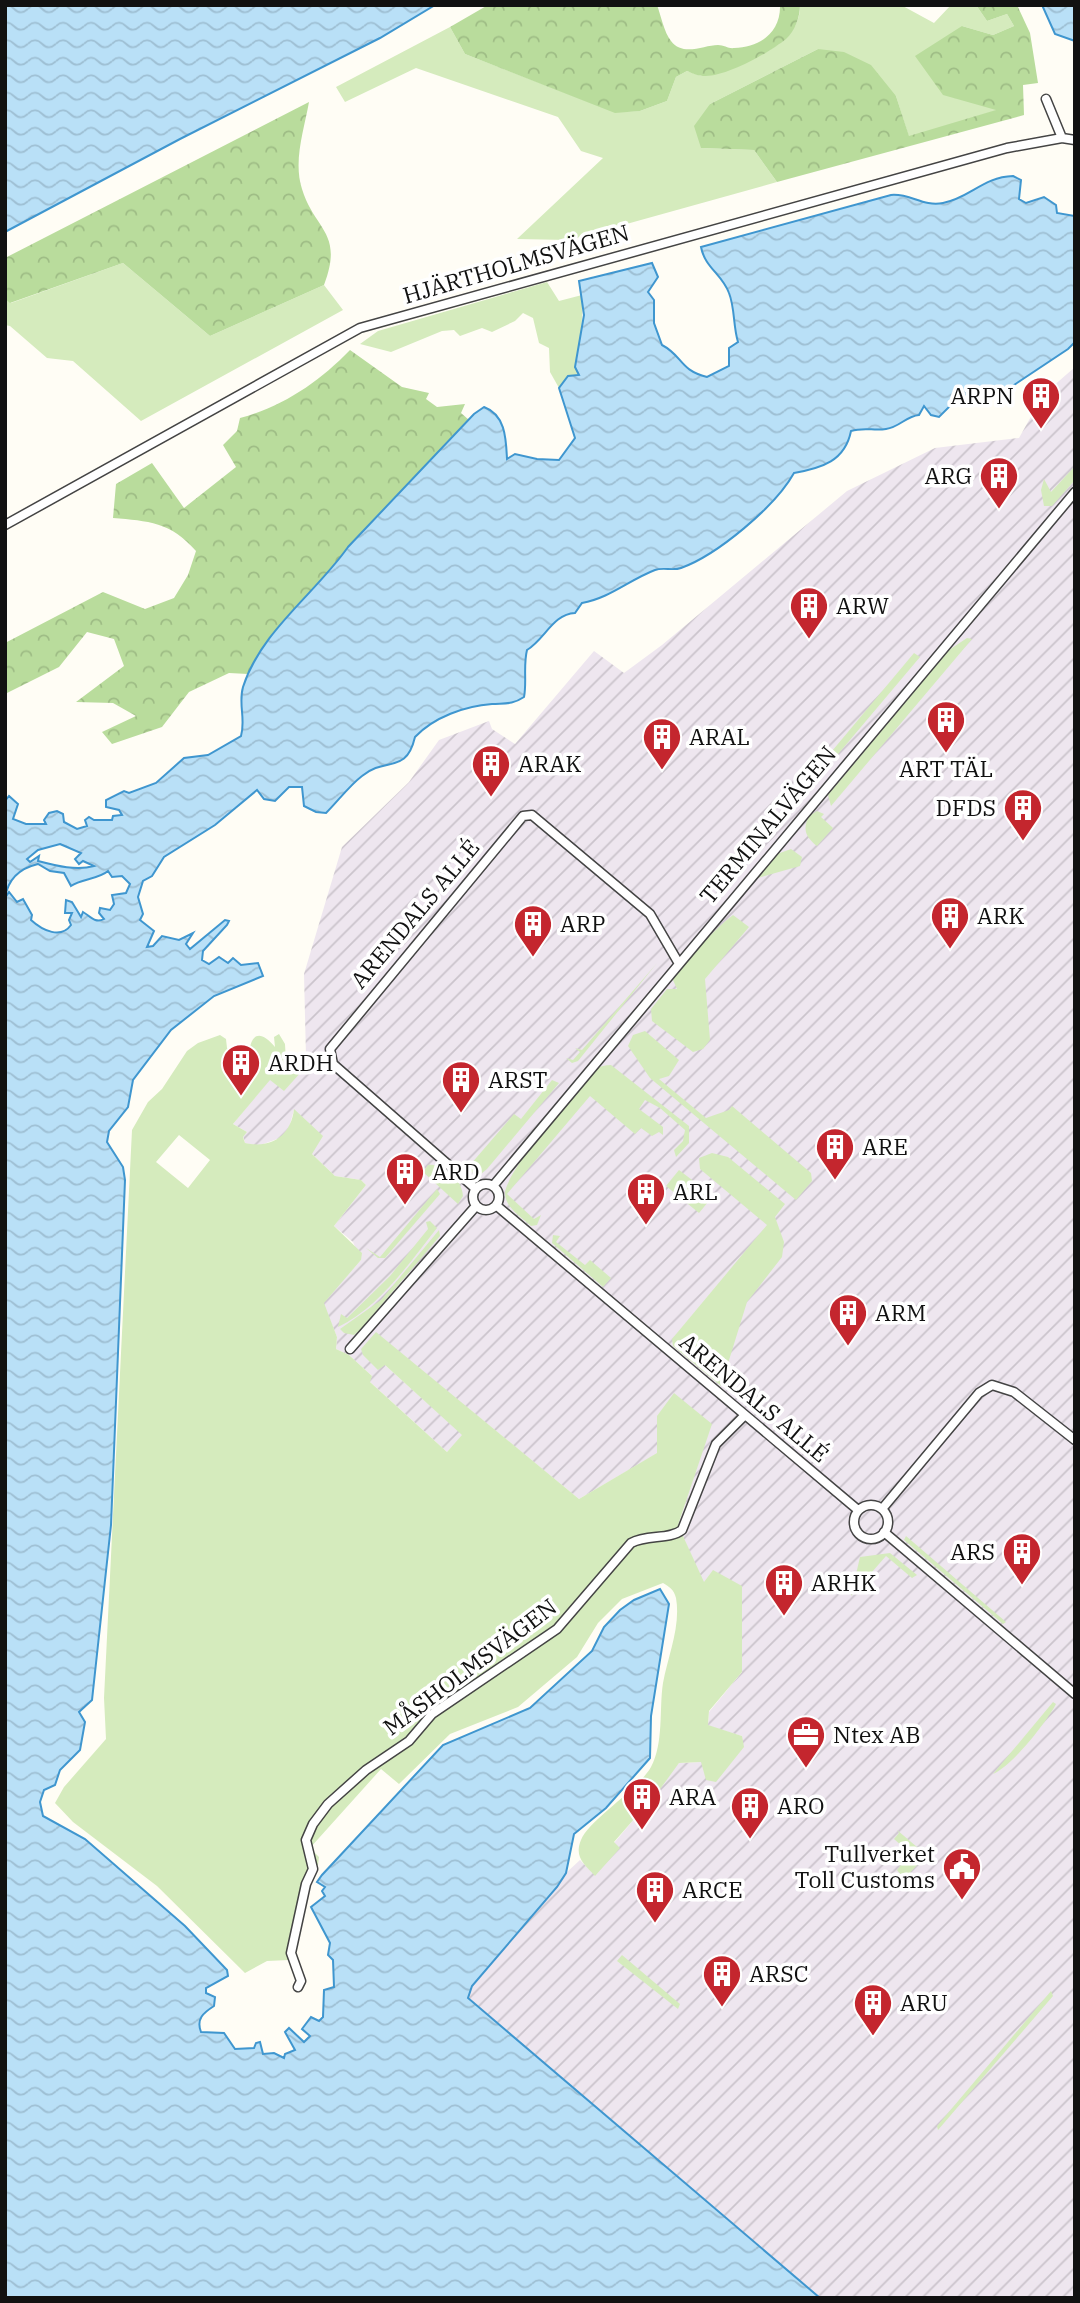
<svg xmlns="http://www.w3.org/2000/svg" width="1080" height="2303" viewBox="0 0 1080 2303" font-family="'IBM Plex Serif',serif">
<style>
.industrial{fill:url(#industrial-furrows)}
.grass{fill:#d5ebbd;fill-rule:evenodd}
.forest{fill:url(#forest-crowns)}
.water{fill:url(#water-waves);stroke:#3f96cf;stroke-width:2;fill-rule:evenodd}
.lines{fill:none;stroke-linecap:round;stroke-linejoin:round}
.street-casing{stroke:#444;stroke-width:11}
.street{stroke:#fff;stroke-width:8}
.labels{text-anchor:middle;stroke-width:7;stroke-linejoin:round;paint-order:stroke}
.street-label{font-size:23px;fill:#111;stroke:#fff}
.poi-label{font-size:23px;fill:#111;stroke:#fff;text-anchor:start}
</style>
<defs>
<pattern id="industrial-furrows" width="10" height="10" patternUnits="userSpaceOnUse" patternTransform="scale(1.75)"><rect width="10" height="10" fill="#eee6ef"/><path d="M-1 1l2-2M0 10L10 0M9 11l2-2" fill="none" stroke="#cbc4cc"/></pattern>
<pattern id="forest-crowns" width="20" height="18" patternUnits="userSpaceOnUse" patternTransform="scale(1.75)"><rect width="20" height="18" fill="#b9dc9c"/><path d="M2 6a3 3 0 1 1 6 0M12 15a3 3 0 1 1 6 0" fill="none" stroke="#9ebc85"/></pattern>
<pattern id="water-waves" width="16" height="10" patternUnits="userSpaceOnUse" patternTransform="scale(1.75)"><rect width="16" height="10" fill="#b9e0f7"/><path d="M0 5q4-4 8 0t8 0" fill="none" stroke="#9ebfd3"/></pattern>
</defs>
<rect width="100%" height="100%" fill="#fffdf5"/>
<!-- industrial -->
<path class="industrial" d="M1075 367V2298H820L468 1998 472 1986 566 1873 580 1860 595 1875 619 1848 614 1843 635 1818V1811L679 1763 701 1762 742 1736 708 1726 709 1712 742 1672 678 1525 711 1424 657 1416 658 1453 579 1499 376 1333 385 1365 463 1435 447 1452 369 1381 372 1376 349 1355 336 1349 337 1337 323 1303 361 1260 353 1242 334 1226 366 1185 361 1180 335 1176 311 1153 322 1136 294 1110 289 1128 280 1138 258 1146 245 1143 243 1136 247 1132 233 1124 270 1079 284 1090 310 1061 306 1057 304 974 342 847 409 782 439 740 489 721 492 729 515 744 594 651 624 673 662 645 847 491 935 448 1019 438 1043 395Z"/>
<!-- grass -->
<path class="grass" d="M800 5H901L934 23 951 5H976L987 21 1007 14 1014 26 993 35 962 26 998 110 909 137 896 96 818 49 710 104 701 148 754 150 777 182 569 240 517 239 603 158 581 151 558 117 416 68 345 102 336 87 450 27 465 54 615 112 640 111 667 101 676 77 687 71 701 76C735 64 801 51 800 5Z
M123 263 210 336 324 285 343 310 141 421 73 361 47 358 10 326 5 325V299L11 303Z
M547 282 559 301 582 295 583 298 579 375 568 376 559 388 550 372 549 348 539 343 533 318 523 313 515 321 492 332 482 328 460 336 454 330 442 331 391 352 360 344 378 331Z
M1075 466V480L1052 506H1044L1041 490 1044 479 1051 492Z
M967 638 972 639 831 806 828 795 949 650Z
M914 653 920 657 801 798 793 800 791 790 822 763Z
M817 811 824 814 821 817 833 828 817 846C806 837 802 830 809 816Z
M791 849 802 857 800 866 758 878 777 854Z
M733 915 749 927 705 979 710 1040 703 1049 693 1052 652 1021 651 1009 667 989H677L673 980 675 974C693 954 712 931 733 915Z
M657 963 578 1061 572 1063 566 1058 573 1060 580 1052 575 1048 582 1050Z
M645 1031 679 1060 669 1076 659 1079 706 1118 729 1110 732 1106 811 1173 812 1181 796 1200 650 1078 628 1046 633 1035Z
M279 1034 285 1044 286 1062 302 1071 284 1091 270 1080 233 1124 247 1132 243 1137 245 1143C271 1149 291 1136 294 1109L323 1136 312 1154 335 1176 361 1180 366 1185 334 1226 362 1253 361 1260 324 1303 337 1337 336 1349 349 1355 372 1376 370 1382 447 1452 462 1435 385 1365 378 1370 363 1355 361 1349 376 1332 579 1499 657 1453V1416L674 1393 712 1424 678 1525 704 1582 713 1570 742 1586V1672L709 1711 708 1725 742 1736 744 1747 716 1782 706 1780 701 1762 679 1763 655 1796H647L635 1811V1818L614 1842 620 1848 595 1876C584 1864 574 1857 581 1840 589 1820 638 1790 651 1767 664 1743 659 1708 663 1683 668 1656 681 1626 676 1598 674 1590 670 1587 663 1583L622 1599 598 1623 577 1657 518 1707 450 1734 399 1784 381 1769 310 1848 319 1857 318 1865 308 1870 289 1960 267 1961 245 1973 157 1886 73 1822 55 1803 64 1787 106 1739 104 1698 132 1130 148 1102 162 1089 187 1051 198 1043 220 1035 226 1039 227 1048 243 1068 249 1062C248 1040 256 1024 275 1047L274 1037ZM179 1135 210 1160 188 1188 156 1162Z
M611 1065 689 1126V1143L676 1157 674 1150 683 1141 685 1130 660 1108 645 1100 639 1109 663 1127V1135L659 1132 652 1136 641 1128 635 1134 590 1096 507 1194 534 1219 541 1215 537 1225 531 1226C521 1217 506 1208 505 1194 503 1176 579 1082 596 1069 601 1066 605 1065 611 1065Z
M552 1080 559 1083 487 1169 481 1174 471 1172 470 1165 514 1114 521 1119Z
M712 1153 728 1157 785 1204 775 1217 784 1242 782 1257 747 1302 721 1386 673 1346 672 1339 767 1225 700 1169 699 1158Z
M428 1165C444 1163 462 1179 463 1196L458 1204 423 1172Z
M679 1170 713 1196 699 1213 666 1186Z
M437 1189 440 1194 385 1258H378L366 1248 380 1257Z
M430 1221 437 1228C409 1263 380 1307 338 1327L341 1314 347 1318 390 1276 428 1229 426 1222Z
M439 1230 440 1236 361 1329 354 1335 344 1333 340 1329 381 1300Z
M553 1235 560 1236 556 1242 585 1265 590 1260 611 1278 603 1287 552 1243Z
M906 1536 1006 1622 1003 1624 904 1540Z
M890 1553 917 1575 912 1578 886 1556 851 1596 860 1557Z
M1053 1702 1056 1704C1046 1723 1012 1766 993 1774Z
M897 1830 924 1853 922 1860 904 1879 897 1870 910 1853 894 1839 899 1833Z
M622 1955 680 2004 678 2009 617 1961Z
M1051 1991 1053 1996 938 2130 937 2126Z"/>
<!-- forest -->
<path class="forest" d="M488 5H657C661 16 664 32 671 41 683 57 704 45 718 45 724 45 729 49 734 48 760 48 781 32 780 5H800C800 17 795 31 786 39 769 53 724 78 703 76 698 76 692 73 687 71L676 77 667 101 640 111 615 113 465 54 450 27Z
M976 5H1017L1030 33 1038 83 1023 85 1024 115 777 182 754 150 701 148 694 126 710 104 818 49 844 52 871 65 896 96 909 136 996 110 943 95 915 56 962 26 993 35 1014 26 1007 14 987 21Z
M309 102C304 130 293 161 302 189 315 231 344 232 324 285L210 336 123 263 10 303 5 299V258Z
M350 350 402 387 429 393 426 399 437 407 465 404 461 413 469 420 348 547 331 571 282 622 248 674 229 673 189 692 162 727 112 744 102 732 136 716 113 703 76 702 124 666 114 639 87 632 59 667 5 694V643L103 592 145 609 174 598 188 575 196 551C171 522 148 521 113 518L116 484 152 463 184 508 236 467 223 445 237 431 240 418C284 406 319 382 350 350Z"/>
<!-- water -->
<path class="water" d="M5 5H435L380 38 180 139 5 232Z
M1042 5H1075V41L1055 34Z
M1013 176 1021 180 1019 199 1026 203 1044 197 1056 205 1057 213 1075 216V342L1068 349 1011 387 1005 395H961L939 417 931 415 924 406 919 415C906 416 900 427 886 429 874 431 864 427 851 431 845 461 822 468 794 473 775 507 717 555 681 568 673 571 663 567 655 570 629 580 610 598 582 603L575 613C553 614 545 639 527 650 523 666 527 682 524 697 512 705 505 703 492 704 465 706 434 717 415 737 406 775 386 756 362 776 349 786 338 801 326 813L316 812 304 806 302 787H289L275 801 264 799 257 790 215 825 164 857 152 876 143 881 138 897 143 914 140 920 154 931 147 947 153 946 162 936 179 940 193 933 186 944 190 949 225 920 229 921 227 925 203 951 202 960 209 964 219 957 228 963 233 958 241 965 258 963 263 976 214 996 171 1030 133 1080 128 1107 109 1131 107 1142 123 1167 125 1180 111 1525 92 1700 79 1712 85 1722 80 1750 60 1770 55 1785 44 1790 40 1802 43 1816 85 1839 185 1926 227 1970 228 1976 206 1988V1993L215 1997 214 2006C203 2013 196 2019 201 2032L224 2033 235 2049 254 2048 256 2043 260 2042 263 2054 274 2053 284 2058 285 2054 295 2050 285 2032 289 2028 304 2042 310 2036 302 2029 311 2017 319 2021 323 2017 324 1990 334 1987 333 1960 328 1955 330 1943 311 1907 325 1896 322 1891 325 1887 317 1882 322 1875 443 1745 530 1708 592 1651 604 1627 620 1610 634 1600 660 1589 669 1604 651 1716 650 1758 606 1808 574 1834 566 1873 557 1887 472 1986 468 1998 820 2298H5V801L9 796 18 804 13 819 26 824H46L44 820 49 813 57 811 63 814 64 822 77 829 87 826 85 820 89 817 94 820H112L113 816 122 815 119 810 106 807V800L124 791 129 793 156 783 184 758 208 755 241 736C246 719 238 704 243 687 261 631 315 594 348 547L474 414 484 407C506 415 506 440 507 459L515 454 537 459 559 460 575 438 559 388 568 376 579 375 575 367 584 315 579 281 652 263 658 277 648 292 654 300V323L662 345C683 356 679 370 707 377L729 366V348L738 342C733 326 735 308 729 293 722 274 705 268 701 247L891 195C910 193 923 207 943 203 970 198 983 177 1013 176ZM60 844 81 853 75 859 79 864 83 861 94 866C77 871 57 866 38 861L39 856 30 862 27 859 38 850ZM38 864 50 871 64 873 71 886C81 879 99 879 108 871L112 877 122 876 130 884 126 893 112 895 114 904 110 910 100 908 99 913 104 919C95 924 90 916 83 912L81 917 72 902 66 900 65 913H72L69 920 71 925C61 939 43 931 31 920L32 915 23 899 17 902 9 892 5 898C8 878 21 868 38 864Z"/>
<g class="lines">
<!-- street casing -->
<g class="street-casing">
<path id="street" d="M1046 99 1062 138
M5 525 360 328 1007 148 1062 138 1075 140
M473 1197a13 13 0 1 1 26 0a13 13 0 1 1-26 0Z
M493 1186 1075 492
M476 1189 333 1064 330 1049 523 816 532 815 650 914 678 962
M497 1206 858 1510
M350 1349 476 1206
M854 1522a17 17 0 1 1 34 0a17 17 0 1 1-34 0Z
M882 1509 979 1393 992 1385 1014 1392 1075 1440
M884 1532 1075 1694
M298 1987 301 1981 291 1953 306 1884 313 1869 306 1840 313 1824 328 1804 366 1770 409 1741 432 1714 557 1629 631 1543C647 1534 669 1540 682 1530L716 1444 745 1415"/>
</g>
<!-- street -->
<use href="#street" class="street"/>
</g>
<!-- icons -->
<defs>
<g id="building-pin" transform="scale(2.0125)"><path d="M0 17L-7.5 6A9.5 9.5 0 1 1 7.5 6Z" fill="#c4262e" stroke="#fff"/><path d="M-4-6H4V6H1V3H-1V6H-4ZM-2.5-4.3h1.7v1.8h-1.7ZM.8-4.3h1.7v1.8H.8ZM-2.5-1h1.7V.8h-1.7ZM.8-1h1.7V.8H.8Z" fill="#fff"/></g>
<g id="office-pin" transform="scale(2.0125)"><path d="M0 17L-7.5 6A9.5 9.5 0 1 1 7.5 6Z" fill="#c4262e" stroke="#fff"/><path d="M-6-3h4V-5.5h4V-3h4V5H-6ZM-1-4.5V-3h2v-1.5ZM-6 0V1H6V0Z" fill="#fff"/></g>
<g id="civic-pin" transform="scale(2.0125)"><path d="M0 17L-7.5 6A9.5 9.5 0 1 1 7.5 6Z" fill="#c4262e" stroke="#fff"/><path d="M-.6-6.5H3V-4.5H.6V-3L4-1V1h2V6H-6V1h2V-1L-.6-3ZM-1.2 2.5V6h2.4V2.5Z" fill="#fff"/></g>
</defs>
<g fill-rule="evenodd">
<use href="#building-pin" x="1041" y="396"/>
<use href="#building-pin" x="999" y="476"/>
<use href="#building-pin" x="809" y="606"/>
<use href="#building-pin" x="946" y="720"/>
<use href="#building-pin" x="662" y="737"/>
<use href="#building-pin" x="491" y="764"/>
<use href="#building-pin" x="1023" y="808"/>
<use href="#building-pin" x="950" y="916"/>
<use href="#building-pin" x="533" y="924"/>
<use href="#building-pin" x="241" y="1063"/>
<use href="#building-pin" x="461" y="1080"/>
<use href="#building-pin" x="835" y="1147"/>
<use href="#building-pin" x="405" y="1172"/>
<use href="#building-pin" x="646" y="1192"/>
<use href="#building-pin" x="848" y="1313"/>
<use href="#building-pin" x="1022" y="1552"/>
<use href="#building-pin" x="784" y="1583"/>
<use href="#office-pin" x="806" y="1735"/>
<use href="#building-pin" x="642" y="1797"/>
<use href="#building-pin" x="750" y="1806"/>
<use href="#civic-pin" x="962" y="1867"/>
<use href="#building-pin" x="655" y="1890"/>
<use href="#building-pin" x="722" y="1974"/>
<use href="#building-pin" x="873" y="2003"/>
</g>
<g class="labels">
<!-- street labels -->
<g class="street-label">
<text transform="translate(516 264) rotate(-16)" y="8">HJÄRTHOLMSVÄGEN</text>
<text transform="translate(768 825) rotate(-50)" y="8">TERMINALVÄGEN</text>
<text transform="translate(415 914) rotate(-50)" y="8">ARENDALS ALLÉ</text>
<text transform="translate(754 1398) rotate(40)" y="8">ARENDALS ALLÉ</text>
<text transform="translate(470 1667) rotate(-37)" y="8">MÅSHOLMSVÄGEN</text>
</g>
<!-- poi labels -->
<g class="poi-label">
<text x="1014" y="404" text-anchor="end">ARPN</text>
<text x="972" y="484" text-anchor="end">ARG</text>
<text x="836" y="614">ARW</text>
<text x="689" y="745">ARAL</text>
<text x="518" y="772">ARAK</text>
<text x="946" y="777" text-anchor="middle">ART TÄL</text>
<text x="996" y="816" text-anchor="end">DFDS</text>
<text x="977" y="924">ARK</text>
<text x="560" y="932">ARP</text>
<text x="268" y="1071">ARDH</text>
<text x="488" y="1088">ARST</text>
<text x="862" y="1155">ARE</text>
<text x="432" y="1180">ARD</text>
<text x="673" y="1200">ARL</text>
<text x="875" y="1321">ARM</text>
<text x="995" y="1560" text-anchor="end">ARS</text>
<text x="811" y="1591">ARHK</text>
<text x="833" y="1743">Ntex AB</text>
<text x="669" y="1805">ARA</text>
<text x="777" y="1814">ARO</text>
<text x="935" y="1862" text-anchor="end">Tullverket<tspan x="935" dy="26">Toll Customs</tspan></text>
<text x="682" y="1898">ARCE</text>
<text x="749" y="1982">ARSC</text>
<text x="900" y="2011">ARU</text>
</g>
</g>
<!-- border -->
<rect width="1080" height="2303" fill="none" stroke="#111111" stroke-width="14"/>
</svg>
